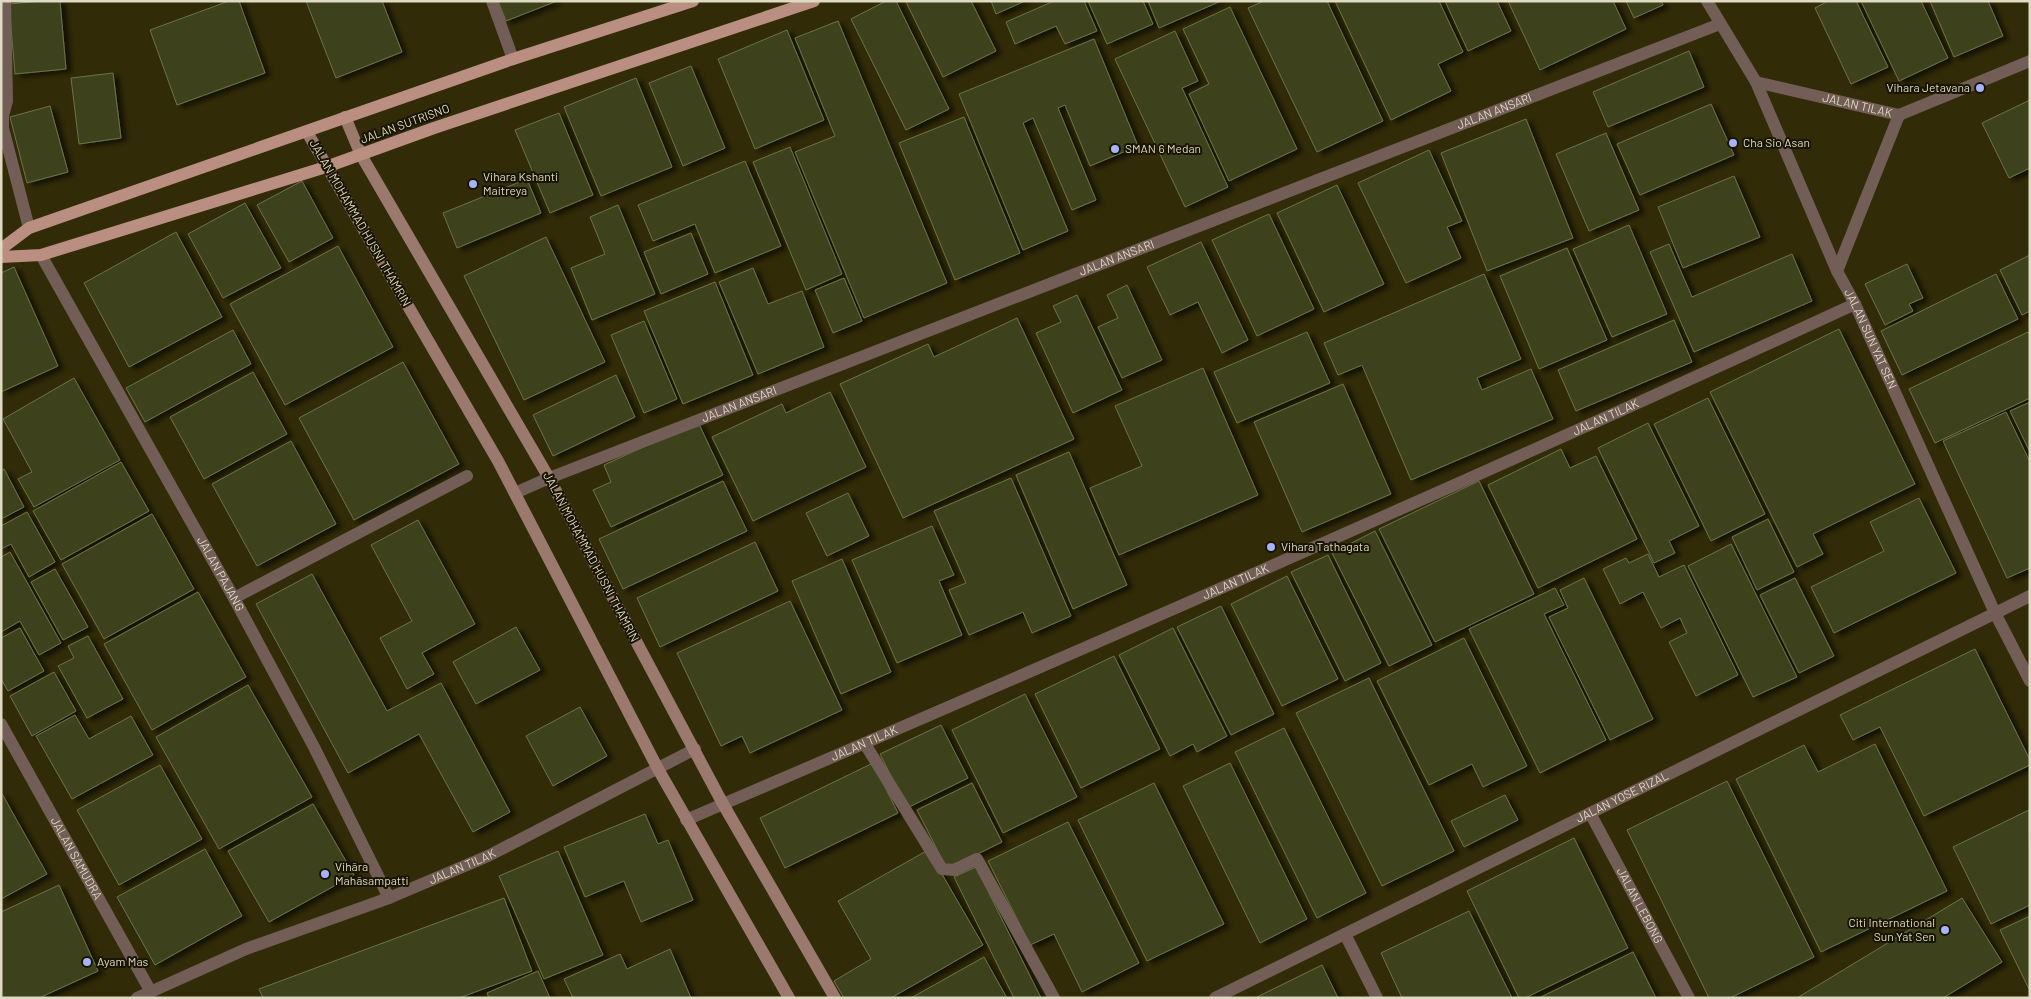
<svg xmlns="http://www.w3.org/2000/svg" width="2031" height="999" viewBox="0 0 2031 999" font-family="Barlow,sans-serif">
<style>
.building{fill:#3c431a;stroke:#6b7447;filter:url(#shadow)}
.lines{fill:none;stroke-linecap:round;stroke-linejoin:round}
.street{stroke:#735e57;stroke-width:12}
.secondary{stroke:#9b796f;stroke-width:12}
.primary{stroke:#ba8e81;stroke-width:12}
.poi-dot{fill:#a7b1fc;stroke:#181403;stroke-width:2}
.labels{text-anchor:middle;stroke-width:4;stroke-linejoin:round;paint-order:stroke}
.poi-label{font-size:12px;fill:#dfdac2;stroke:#181403;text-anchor:start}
.street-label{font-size:12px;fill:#dfdac2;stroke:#181403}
</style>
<defs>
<filter id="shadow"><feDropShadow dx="5.5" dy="3" stdDeviation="2.5" flood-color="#0009"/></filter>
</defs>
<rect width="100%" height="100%" fill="#322b07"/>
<!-- building -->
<path class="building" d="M42 1H60L66 69 15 74 9 4Z
M229 1H239L265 73 177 105 150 30Z
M306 1H382L402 52 336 78Z
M498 1H557L506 21Z
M886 1H896L949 109 906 130 851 19Z
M907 1H971L996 51 943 77 906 2Z
M991 1H1025L996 14Z
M1054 1H1084L1097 31 1065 44 1056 26 1015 44 1006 22Z
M1088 1H1143L1153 24 1107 44Z
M1148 1H1221L1159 28Z
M1264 1H1327L1383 121 1317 152 1248 8Z
M1335 1H1439L1463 52 1438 64 1451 91 1391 120Z
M1445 1H1497L1511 31 1468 51Z
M1508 1H1613L1626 29 1540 70Z
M1626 1H1661L1663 5 1634 18Z
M1828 1H1856L1888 67 1851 84 1815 8Z
M1861 1H1921L1948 58 1899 81Z
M1930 1H1988L2003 36 1954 57Z
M1230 7 1297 149 1229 181 1189 94 1209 84 1183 29Z
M838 21 947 283 864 318 795 152 835 136 795 38Z
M787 30 824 120 755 149 718 59Z
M1175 31 1198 81 1182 88 1228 187 1185 207 1115 59Z
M1094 39 1138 146 1090 166 1065 105 1058 108 1096 200 1072 210 1033 118 1023 123 1068 231 1023 250 959 94Z
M1689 51 1704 87 1608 127 1593 92Z
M691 66 725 148 683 166 649 83Z
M113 73 121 138 79 144 71 78Z
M636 78 672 167 601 196 564 107Z
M2030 100V168L2009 178 1982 123Z
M1711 104 1734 155 1640 195 1617 144Z
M50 106 68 172 27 183 10 117Z
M559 113 593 195 550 213 515 130Z
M964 117 1020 253 955 280 899 143Z
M1526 119 1573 238 1487 271 1441 153Z
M1606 133 1639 210 1589 231 1556 154Z
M790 147 842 274 806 290 753 162Z
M1429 150 1462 221 1447 227 1461 258 1406 283 1358 183Z
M745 161 781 246 715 273 695 224 653 241 638 205Z
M1734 176 1760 237 1683 268 1658 207Z
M527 179 541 213 457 248 443 213Z
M302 181 333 238 289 262 257 205Z
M1337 185 1384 284 1324 312 1277 213Z
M245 203 281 268 223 298 188 234Z
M618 205 655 294 592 320 571 268 605 254 590 217Z
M1269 214 1314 309 1257 336 1212 240Z
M1629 225 1667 314 1612 337 1573 249Z
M176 232 222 317 129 367 84 283Z
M691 233 708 274 661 294 644 252Z
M546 237 605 362 524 400 464 276Z
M1201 242 1248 340 1222 353 1198 302 1170 315 1147 267Z
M1669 244 1692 297 1792 254 1812 301 1694 352 1650 252Z
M338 246 393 347 285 405 230 304Z
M1567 248 1607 340 1539 369 1500 276Z
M2030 255V311L2022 315 2000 270Z
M1907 264 1923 298 1909 304 1913 311 1885 325 1865 284Z
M14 267 58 366 1 392V273Z
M753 268 768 304 802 291 824 347 758 374 719 282Z
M1484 274 1521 359 1477 378 1482 390 1531 369 1553 419 1411 480 1362 365 1338 375 1324 343Z
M1996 274 2018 319 1902 375 1881 331Z
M844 278 862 321 833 333 815 290Z
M715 282 753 375 683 404 644 311Z
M1127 285 1162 360 1122 378 1098 327 1118 318 1107 295Z
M1077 295 1122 390 1073 413 1036 333 1061 322 1053 306Z
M1017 318 1074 439 903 518 840 384 928 344 934 357Z
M1674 320 1692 362 1576 411 1558 370Z
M644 321 677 399 644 413 611 335Z
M1839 329 1915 484 1813 534 1823 554 1797 567 1710 392Z
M233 330 251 364 145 422 126 388Z
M1307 332 1330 383 1237 423 1214 372Z
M2028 332 2030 335V398L1935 443 1909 389Z
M403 362 459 464 354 520 299 418Z
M1203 368 1258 495 1119 555 1090 488 1142 466 1115 406Z
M253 372 287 434 204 479 170 417Z
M616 375 635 417 553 456 533 415Z
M74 378 120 460 34 507 18 479 32 472 3 419Z
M1343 384 1391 494 1302 532 1254 422Z
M830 392 866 467 753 521 712 437 782 404 786 413Z
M1708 398 1765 514 1711 541 1654 424Z
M2030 402V452L2010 411Z
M2006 412 2030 462V568L2007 578 1943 441Z
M698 422 723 475 611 527 593 490 611 482 604 465Z
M1648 423 1699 526 1669 541 1675 553 1654 563 1598 448Z
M291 441 336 524 257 566 212 484Z
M1561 449 1570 468 1596 456 1637 539 1538 588 1488 485Z
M1069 452 1127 585 1073 609 1016 475Z
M121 462 149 511 61 560 33 511Z
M4 469 24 507 1 519V471Z
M1011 478 1071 616 1032 633 1023 612 969 635 949 590 966 583 934 511Z
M723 481 747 531 623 589 599 539Z
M1479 481 1534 594 1435 642 1379 529Z
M848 493 869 536 827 556 806 513Z
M1919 498 1956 573 1834 633 1811 587 1884 551 1870 522Z
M27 512 55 562 29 577 11 544 1 549V526Z
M152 514 194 589 104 639 62 564Z
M1768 519 1794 572 1757 590 1732 537Z
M418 520 475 624 422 653 434 674 407 689 380 638 412 621 371 545Z
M932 526 954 575 939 581 962 635 897 663 852 560Z
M1375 531 1432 645 1389 666 1332 553Z
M755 542 778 591 660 647 637 598Z
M1731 544 1797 677 1753 697 1688 566Z
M10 552 61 643 39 655 20 621 1 632V557Z
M1648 554 1659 577 1684 565 1738 675 1696 696 1669 642 1687 633 1680 618 1661 628 1643 592 1620 604 1603 569 1626 558 1629 563Z
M1328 555 1381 663 1345 681 1291 572Z
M842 559 891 672 841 694 792 581Z
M55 569 88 627 63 640 31 582Z
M312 574 387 711 441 683 510 812 473 832 419 734 348 773 256 604Z
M1287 576 1338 679 1282 706 1231 604Z
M1584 578 1653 719 1610 740 1549 617 1568 608 1560 590Z
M1795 578 1834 656 1799 673 1760 595Z
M1555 588 1564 605 1544 614 1606 740 1540 773 1469 629Z
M198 592 246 677 152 730 104 644Z
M790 601 842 710 750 753 742 736 721 746 677 653Z
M1221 606 1274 714 1231 735 1177 627Z
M516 627 540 670 476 704 453 662Z
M20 628 44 671 8 691 1 679V638Z
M1173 628 1227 736 1197 752 1193 744 1170 756 1119 655Z
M88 636 123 699 87 718 58 666 74 658 68 646Z
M1464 638 1527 766 1483 787 1472 764 1429 785 1377 681Z
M1975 649 2030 760V765L1924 816 1880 727 1853 740 1840 715Z
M1114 656 1160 749 1081 788 1035 694Z
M54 672 76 711 32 736 10 696Z
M1369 678 1454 851 1382 886 1296 713Z
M248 685 312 797 219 849 156 737Z
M1025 694 1077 797 1003 833 952 730Z
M580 707 607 756 553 786 526 736Z
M75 715 89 739 131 716 153 755 72 799 36 736Z
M941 725 968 778 907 808 880 754Z
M1284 728 1366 893 1317 918 1235 752Z
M1875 744 1947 891 1821 952 1736 779 1804 745 1818 772Z
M873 763 898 813 785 868 760 818Z
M1230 763 1307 919 1260 943 1183 786Z
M160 765 202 839 119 885 77 810Z
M1727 781 1814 957 1730 998H1709L1627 830Z
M972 783 1002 842 947 869 917 810Z
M1154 783 1224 924 1147 961 1078 820Z
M1 792 47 874 1 899Z
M1505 795 1518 820 1464 847 1451 821Z
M313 804 354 875 269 922 228 851Z
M2029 810 2030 905 1991 924 1953 847Z
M645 814 658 844 668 840 693 900 641 922 624 881 585 897 564 847Z
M1068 822 1139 963 1082 992 1054 934 1030 945 988 861Z
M1574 838 1628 948 1525 998H1519L1467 891Z
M205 849 242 916 155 965 117 897Z
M928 850 983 945 891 998H844L834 981 871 959 838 901Z
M558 851 603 955 544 979 499 876Z
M976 867 1041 998H1014L954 877Z
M59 885 98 971 39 998H1V912Z
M504 898 532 971 459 998H263L259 989Z
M1962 898 2002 962 1943 998H1797Z
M1469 911 1512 998H1402L1381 953Z
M2030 916V991L2000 930Z
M670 949 691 998H573L564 979 620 954 627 969Z
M1633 952 1656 998H1539Z
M984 957 1007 998H911Z
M1322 965 1338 998H1255Z
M538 971 550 998H489L487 993Z"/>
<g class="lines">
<!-- street -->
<g class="street">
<path d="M5 1 7 101 3 116V128L29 228"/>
<path d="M492 1 513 59"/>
<path id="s1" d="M1707 1 1756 82 1837 271 1855 304 1995 613 2030 681"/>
<path id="s2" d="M1756 82 1899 115 2030 61"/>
<path id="s3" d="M41 255 234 598 314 747 389 898"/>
<path d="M1837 271 1899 115"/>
<path id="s4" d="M515 493 549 478 1720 24"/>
<path d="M234 598 467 476"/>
<path id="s5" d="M1 724 151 992"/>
<path d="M865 744 942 869 954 870 977 859 1054 998"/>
<path id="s6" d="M1590 813 1689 998"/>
<path id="s7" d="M686 820C1078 652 1468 482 1855 304"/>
<path d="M1345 934 1377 998"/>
<path id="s8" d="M137 998 246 949 389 898 488 856 695 749"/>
<path id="s9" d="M1215 998 2030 596"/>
</g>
<!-- secondary -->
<path class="secondary" d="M345 117 361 155 549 478 723 804 835 998
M307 132 498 461 658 769 789 998"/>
<!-- primary -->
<path class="primary" d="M1 249 29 228 513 59 693 1
M1 257 41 255 326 167 434 128 814 1"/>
</g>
<!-- markers -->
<g class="poi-dot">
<circle cx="1980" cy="88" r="5"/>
<circle cx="1733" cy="143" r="5"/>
<circle cx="1115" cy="149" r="5"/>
<circle cx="473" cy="184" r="5"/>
<circle cx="1271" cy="547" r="5"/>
<circle cx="325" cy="874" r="5"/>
<circle cx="1945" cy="930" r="5"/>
<circle cx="87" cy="962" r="5"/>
</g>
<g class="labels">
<!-- poi labels -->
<g class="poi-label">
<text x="1970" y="92" text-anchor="end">Vihara Jetavana</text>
<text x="1743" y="147">Cha Sio Asan</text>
<text x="1125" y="153">SMAN 6 Medan</text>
<text x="483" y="181">Vihara Kshanti<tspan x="483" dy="14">Maitreya</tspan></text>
<text x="1281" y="551">Vihara Tathagata</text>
<text x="335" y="871">Vihāra<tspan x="335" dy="14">Mahāsampatti</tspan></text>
<text x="1935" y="927" text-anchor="end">Citi International<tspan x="1935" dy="14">Sun Yat Sen</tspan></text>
<text x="97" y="966">Ayam Mas</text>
</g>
<!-- street labels -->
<g class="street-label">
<text dy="4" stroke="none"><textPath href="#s2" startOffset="104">JALAN TILAK</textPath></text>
<text dy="4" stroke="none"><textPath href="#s4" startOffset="1051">JALAN ANSARI</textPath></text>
<text transform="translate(405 124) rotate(-20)" y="4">JALAN SUTRISNO</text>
<text transform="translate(360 223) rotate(60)" y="4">JALAN MOHAMMAD HUSNI THAMRIN</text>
<text dy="4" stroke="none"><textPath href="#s4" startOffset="646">JALAN ANSARI</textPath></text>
<text dy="4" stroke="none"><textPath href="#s1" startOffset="376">JALAN SUN YAT SEN</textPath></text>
<text dy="4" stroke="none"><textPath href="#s4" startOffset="241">JALAN ANSARI</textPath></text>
<text dy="4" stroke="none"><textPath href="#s7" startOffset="1004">JALAN TILAK</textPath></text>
<text transform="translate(591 557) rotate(62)" y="4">JALAN MOHAMMAD HUSNI THAMRIN</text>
<text dy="4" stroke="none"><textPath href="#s3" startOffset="366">JALAN PAJANG</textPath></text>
<text dy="4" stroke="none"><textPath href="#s7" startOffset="599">JALAN TILAK</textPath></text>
<text dy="4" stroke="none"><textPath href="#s7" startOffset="194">JALAN TILAK</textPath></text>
<text dy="4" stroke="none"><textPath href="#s9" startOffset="454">JALAN YOSE RIZAL</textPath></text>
<text dy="4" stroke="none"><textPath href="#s5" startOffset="154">JALAN SAMUDRA</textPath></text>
<text dy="4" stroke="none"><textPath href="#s8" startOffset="351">JALAN TILAK</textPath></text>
<text dy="4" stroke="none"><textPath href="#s6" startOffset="105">JALAN LEBONG</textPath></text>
</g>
</g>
<!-- border -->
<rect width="2031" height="999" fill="none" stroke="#dfdac2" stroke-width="5"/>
</svg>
